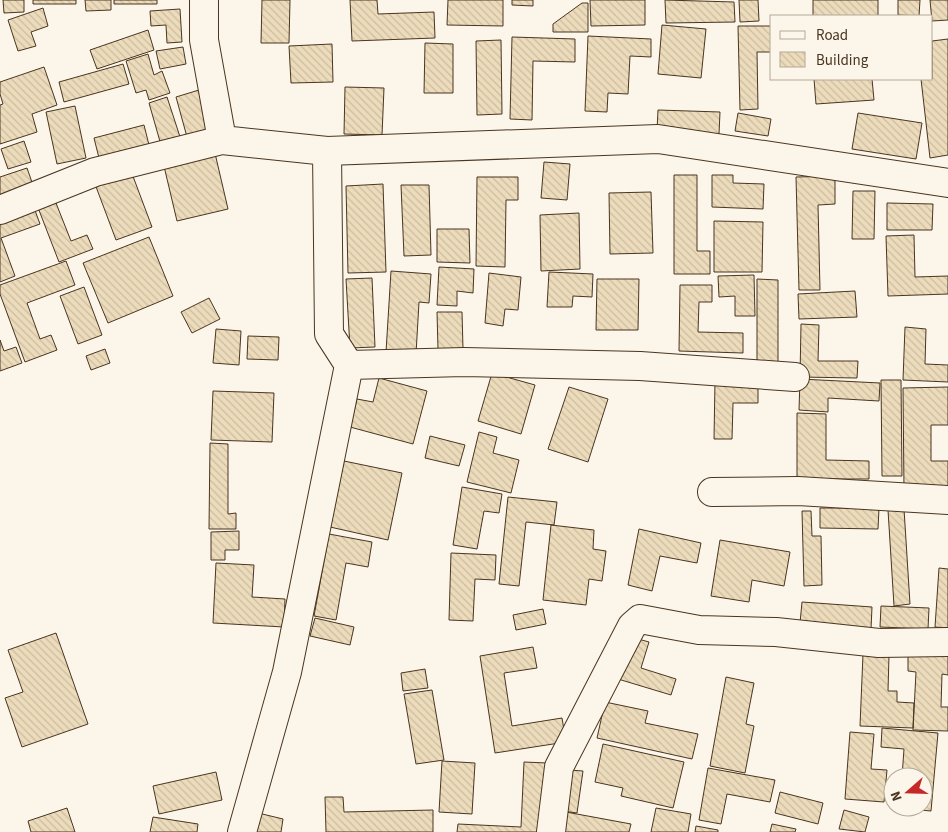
<svg xmlns="http://www.w3.org/2000/svg" width="948" height="832" viewBox="0 0 948 832" font-family="'Source Sans 3',sans-serif">
<style>
.building{fill:url(#building-back-hatch);stroke:#4a3520}
.lines{fill:none;stroke-linecap:round;stroke-linejoin:round}
.street-casing{stroke:#4a3520;stroke-width:30}
.street{stroke:#fbf6e9;stroke-width:28}
</style>
<defs>
<pattern id="building-back-hatch" width="6" height="6" patternUnits="userSpaceOnUse" patternTransform="scale(1.25)"><rect width="6" height="6" fill="#ecdcbc"/><path d="M-1 5l2 2M0 0l6 6M5-1l2 2" fill="none" stroke="#ccbda1"/></pattern>
</defs>
<rect width="100%" height="100%" fill="#fbf6e9"/>
<!-- building -->
<path class="building" d="M3 0H24V12L4 13Z
M33 0H76V4H33Z
M85 0H111V10L86 11Z
M114 0H157V4H114Z
M262 0H290L289 43H261Z
M350 0H377L378 14 434 12 435 38 352 41Z
M448 0H503V26L447 25Z
M512 0H533V6L512 5Z
M590 0H645V25L591 26Z
M665 0 734 2 735 22 666 23Z
M739 0H758L759 21 740 22Z
M813 0H878V16H813Z
M898 0H920L919 16 898 15Z
M930 0H948V20L932 21Z
M582 3H588V32H553V24Z
M43 8 48 26 31 32 36 46 18 51 8 20Z
M180 9 182 42 167 43 166 25 151 26 150 11Z
M662 25 706 29 701 78 658 74Z
M738 26H772V52H757L758 109 740 110Z
M148 30 154 50 97 69 90 50Z
M588 36 651 39V57L630 56 628 94 608 93 607 112 585 111Z
M512 37 575 39V62L533 61 532 120 510 119Z
M948 39V155L930 158 921 79H932V41Z
M501 40 502 114 477 115 476 41Z
M425 43 453 44V93H424Z
M332 44 333 82 291 83 289 46Z
M183 47 186 64 160 69 156 51Z
M148 54 154 75 162 71 170 93 149 100 146 90 136 93 126 61Z
M123 64 129 84 64 102 59 82Z
M44 67 57 105 32 114 37 132 0 144V105L3 104 0 94V82Z
M814 79H872L874 100 816 104Z
M345 87 384 88 382 135 344 134Z
M199 90 209 130 187 137 176 97Z
M167 97 183 146 163 152 149 103Z
M75 106 86 158 57 164 46 112Z
M658 110 720 112 719 134 657 131Z
M738 113 771 119 768 136 735 131Z
M858 113 922 123 916 159 852 149Z
M144 125 149 145 99 158 94 138Z
M24 141 31 162 8 169 1 149Z
M214 149 228 209 177 221 163 162Z
M544 162 570 164 567 200 541 198Z
M27 168 34 188 0 200V177Z
M131 171 152 227 116 240 95 184Z
M674 175H697V251H710V274H674Z
M712 175H733V183L764 184 763 209 712 207Z
M835 176V204L818 205 820 290H799L796 177Z
M477 177H518V200H506L505 267 476 266Z
M383 184 386 272 348 273 346 186Z
M401 185H429L431 255 404 256Z
M853 191H875L874 239H852Z
M651 192 653 253 610 254 609 193Z
M54 198 71 241 87 235 93 249 59 262 37 205Z
M887 203 933 204 932 230H887Z
M33 205 40 224 1 238 15 276 0 282V217Z
M579 213 580 269 541 271 540 215Z
M714 221 763 222 762 272H714Z
M437 229H469L470 263 437 262Z
M914 235 915 277 948 276V294L888 296 886 236Z
M149 237 173 296 108 323 83 263Z
M66 261 75 285 27 303 40 339 51 335 57 350 25 362 0 294V285Z
M439 267 474 269 473 293 457 291V306L437 305Z
M391 271 431 274 429 303 419 302 416 354 386 352Z
M549 272 593 274 592 297 573 296 572 307H547Z
M489 273 521 277 518 310 505 309 503 326 485 323Z
M754 275 755 316H735V296L719 297 718 276Z
M372 278 375 347 350 348 346 279Z
M597 279H639L638 330H596Z
M757 279 778 280V364H757Z
M680 285H712V302H699L698 332 743 333V353L679 351Z
M84 287 102 335 78 344 60 296Z
M855 291 857 317 799 319 798 294Z
M209 298 220 319 192 333 181 312Z
M437 312H462L463 349H438Z
M801 324 819 325 818 361H858L857 378 800 377Z
M905 327 926 329 925 364 948 365V382L903 380Z
M216 329 241 331 239 365 213 363Z
M248 336 279 337 278 360 247 359Z
M0 340 4 351 16 347 22 363 0 371Z
M105 349 110 363 91 370 86 356Z
M492 373 535 385 521 434 478 421Z
M379 378 427 391 413 444 350 427 357 399 373 402Z
M800 379 880 383 879 401 828 398V412L799 410Z
M881 380H901L902 476H882Z
M715 381 758 382V403H733L732 439H714Z
M569 387 608 399 588 462 548 449Z
M948 387V425H931V461H948V490H904L903 388Z
M213 391 274 393 272 442 211 440Z
M797 413 826 414V460L869 461V479H797Z
M479 432 497 437 493 453 519 460 511 493 467 482Z
M430 436 465 445 459 466 425 458Z
M210 443 228 444V514L236 513V529H209Z
M344 461 402 473 388 540 330 527Z
M462 487 502 494 499 513 484 511 477 549 453 545Z
M508 497 557 502 554 525 526 522 519 586 499 584Z
M820 508H879L878 529 820 528Z
M904 509 910 604 894 606 888 510Z
M802 511H811L812 536H821L822 585 804 586Z
M551 525 594 530 593 549 606 551 602 581 589 579 586 605 543 600Z
M639 529 701 543 697 563 660 556 652 591 628 585Z
M239 531V550H225V560H211V532Z
M329 534 372 542 368 567 346 563 336 620 314 616Z
M720 540 790 552 784 586 752 580 749 602 711 596Z
M451 553 496 555 495 580 475 579 473 621 449 620Z
M216 563 254 565 252 597 285 599 284 627 213 623Z
M939 568 948 569V628L935 627Z
M802 602 872 607 871 629 800 623Z
M881 606 929 608 928 629 880 627Z
M543 609 546 624 516 630 513 615Z
M315 618 354 627 350 645 310 636Z
M56 633 88 724 22 747 5 698 23 692 8 650Z
M631 637 649 642 641 668 676 679 671 695 618 679Z
M533 647 537 668 504 673 512 726 562 718 566 742 495 753 480 656Z
M908 652 948 654V675L942 674 941 707H948V731L913 730 916 672 908 671Z
M863 654 889 655 888 691H897V702L914 703 913 728 860 726Z
M425 669 428 688 403 691 401 673Z
M726 677 754 683 746 724 754 726 745 773 710 766Z
M432 690 444 760 416 764 404 694Z
M605 702 648 711 645 723 698 734 692 759 597 738Z
M882 728 938 733 931 811 899 808 923 807V777H902L904 749 881 747Z
M850 732 874 734 871 769 887 770 884 802 845 799Z
M603 744 684 762 673 808 621 796 623 788 595 782Z
M442 761 475 763 472 814 439 812Z
M524 762 547 763 543 832H457L458 824 521 827Z
M708 768 775 780 770 802 727 794 721 824 699 820Z
M569 770 583 771 577 813 563 811Z
M216 772 222 800 159 814 153 786Z
M780 792 823 803 818 824 775 813Z
M325 797H343L344 812 433 810V832H326Z
M67 808 75 832H31L28 821Z
M656 808 691 814 688 832H651Z
M844 810 869 817 865 832 839 829Z
M254 812 283 819 281 832H249Z
M566 812 631 824 629 832H563Z
M153 817 198 824 197 832H150Z
M772 824 796 829 795 832H770Z
M696 826 718 830V832H695Z"/>
<g class="lines">
<!-- street casing -->
<g class="street-casing">
<path id="street" d="M204 0V40L222 140
M0 210 95 172 222 140 327 151 658 139 948 183
M349 365 464 362 640 366 795 377
M712 492 798 491 948 500
M242 832 287 672 349 365 329 334 327 151
M551 832 559 767 632 626 640 619 699 630 776 632 879 643 948 642"/>
</g>
<!-- street -->
<use href="#street" class="street"/>
</g>
<!-- legend -->
<rect x="770" y="15" width="162" height="65" fill="#fbf6e9" stroke="#b4a999"/>
<rect x="780" y="31" width="25" height="8" fill="#fbf6e9" stroke="#b4a999"/>
<text x="816" y="40" font-size="15" fill="#4a3520">Road</text>
<rect x="780" y="52" width="25" height="15" fill="url(#building-back-hatch)" stroke="#b4a999"/>
<text x="816" y="65" font-size="15" fill="#4a3520">Building</text>
<!-- north arrow -->
<g transform="translate(908 792) rotate(250)"><circle r="24" fill="#fbf6e9" stroke="#b4a999"/>
<path d="M0-4L9 19L0 12L-9 19Z" fill="#c62828"/>
<text y="-8" font-size="14" font-weight="bold" text-anchor="middle" fill="#4a3520">N</text>
</g>
</svg>
